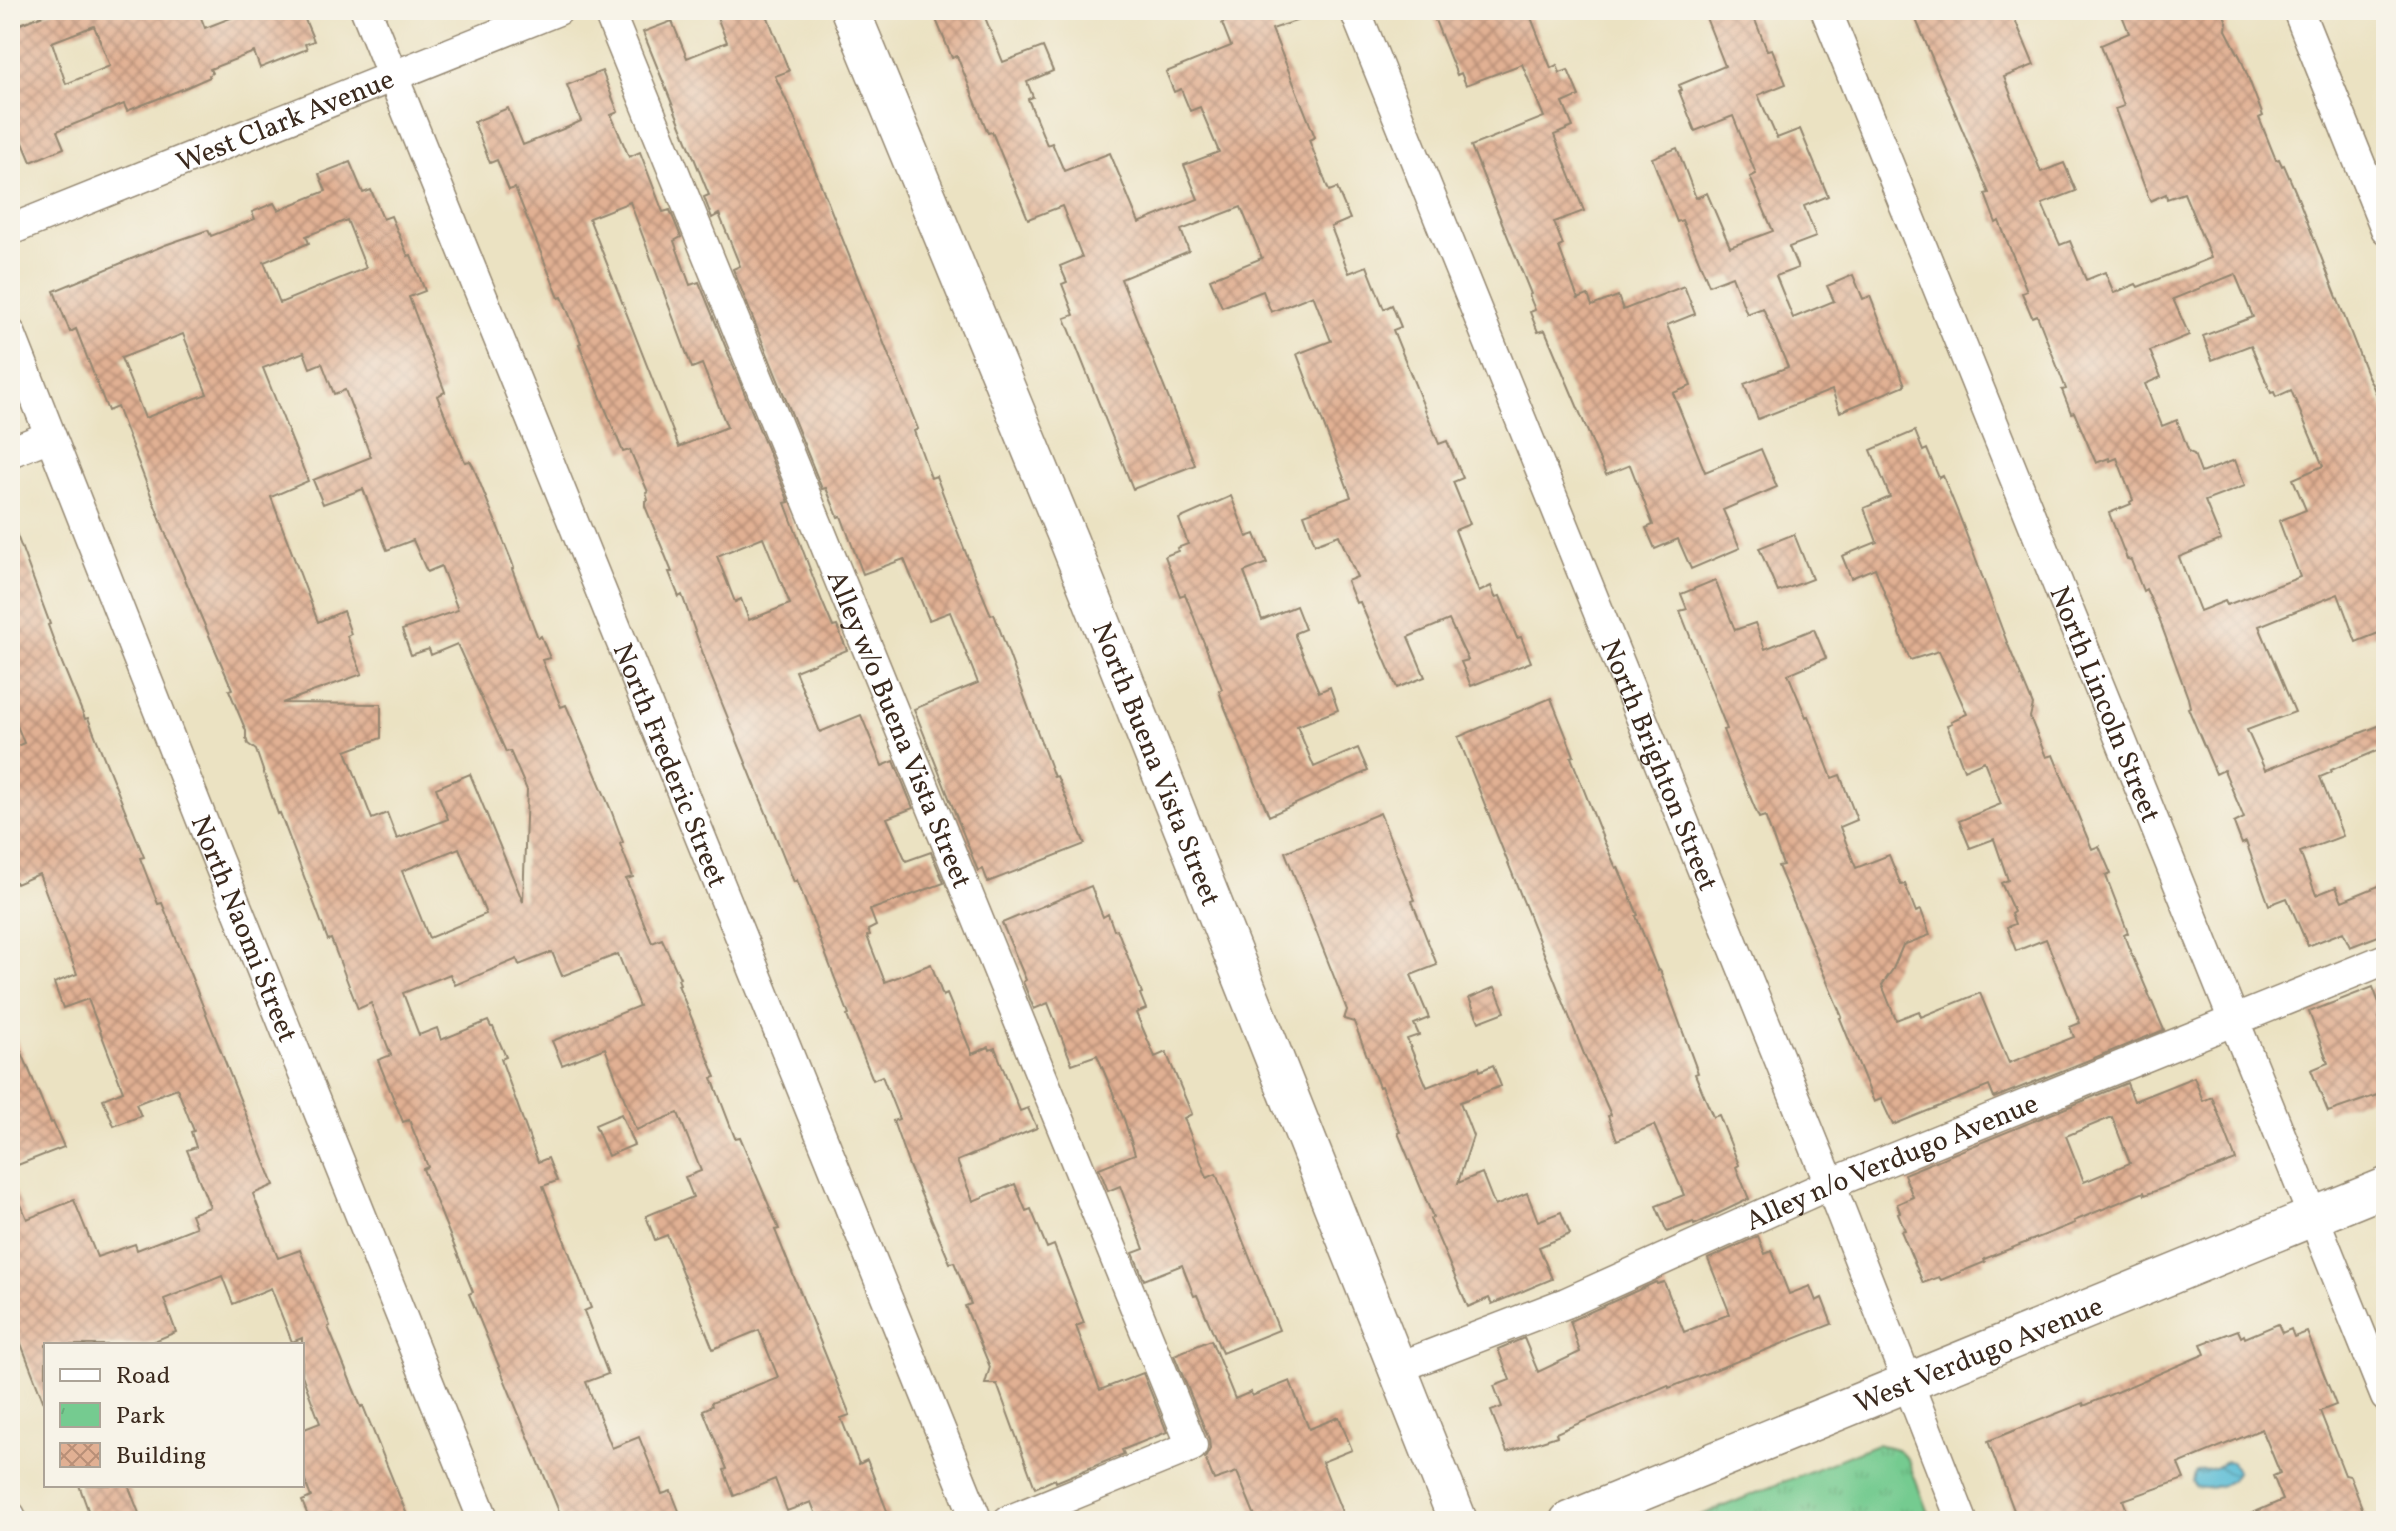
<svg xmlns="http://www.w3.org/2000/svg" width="2396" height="1531" viewBox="0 0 2396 1531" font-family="Vollkorn,serif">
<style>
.park{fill:url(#park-tufts);stroke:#587a57;stroke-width:2}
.water{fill:url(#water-waves);stroke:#49727a;stroke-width:2}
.building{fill:url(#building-cross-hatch);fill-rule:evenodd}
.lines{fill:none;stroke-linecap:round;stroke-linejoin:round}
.minor-casing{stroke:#938670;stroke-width:33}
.major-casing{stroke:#938670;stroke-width:41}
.minor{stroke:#fff;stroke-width:30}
.major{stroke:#fff;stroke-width:38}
.labels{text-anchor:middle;stroke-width:8;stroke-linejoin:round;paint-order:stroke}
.street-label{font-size:28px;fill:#3b2a1e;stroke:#f7f3e8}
</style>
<defs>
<pattern id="park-tufts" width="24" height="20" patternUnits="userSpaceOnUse" patternTransform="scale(2)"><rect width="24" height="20" fill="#75cb90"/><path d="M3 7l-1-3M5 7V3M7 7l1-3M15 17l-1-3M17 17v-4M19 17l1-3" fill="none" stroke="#66ae7c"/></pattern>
<pattern id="water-waves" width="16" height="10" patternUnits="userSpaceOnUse" patternTransform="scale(2)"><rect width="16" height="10" fill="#57bbd5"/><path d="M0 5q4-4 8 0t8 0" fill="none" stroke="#4998ac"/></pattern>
<pattern id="building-cross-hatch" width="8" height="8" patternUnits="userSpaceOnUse" patternTransform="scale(2)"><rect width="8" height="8" fill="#e1b093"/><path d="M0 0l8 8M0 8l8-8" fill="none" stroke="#b88f77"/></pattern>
</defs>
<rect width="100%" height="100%" fill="#f7f3e8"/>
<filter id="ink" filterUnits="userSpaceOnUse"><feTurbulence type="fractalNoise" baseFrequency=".0125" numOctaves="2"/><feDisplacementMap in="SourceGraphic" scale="16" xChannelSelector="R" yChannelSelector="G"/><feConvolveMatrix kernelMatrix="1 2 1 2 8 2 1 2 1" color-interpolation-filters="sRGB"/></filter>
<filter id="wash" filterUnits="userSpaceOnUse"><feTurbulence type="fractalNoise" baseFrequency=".006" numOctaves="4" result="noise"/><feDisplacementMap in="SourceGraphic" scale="32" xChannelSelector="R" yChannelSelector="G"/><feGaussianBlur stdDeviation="1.8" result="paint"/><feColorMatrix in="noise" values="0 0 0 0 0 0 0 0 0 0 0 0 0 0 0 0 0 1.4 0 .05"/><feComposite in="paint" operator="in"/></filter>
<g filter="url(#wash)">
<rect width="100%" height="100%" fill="#ebe2c2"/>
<!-- park -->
<path class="park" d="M1877 1444 1897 1449 1908 1460 1931 1521H1687Z"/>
<!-- water -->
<path class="water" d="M2227 1461 2232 1462 2237 1471C2231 1486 2211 1490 2196 1487L2193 1482 2195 1473C2201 1469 2207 1471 2214 1468 2220 1466 2221 1462 2227 1461Z"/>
<g id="blocks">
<!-- building -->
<path class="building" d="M56 10H198L205 28 251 10H301L314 41 305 44 307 49 260 68 254 52 210 69 212 73 209 75 210 77 185 88 127 111 124 104 57 131 64 148 31 162 19 133 10 136V28ZM94 26 110 66 66 84 52 42Z
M732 10H765L789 71 775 76 794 117 918 429 914 431 931 478 936 476 974 574 991 615 994 614 1054 777 1057 776 1085 844 988 882 983 869 978 871 914 709 978 683 950 612 929 620 904 559 863 574 841 516 838 517 826 488 822 489 733 269 740 266 719 214 712 218 704 197 709 195 643 32 672 21 687 58 727 42 717 17Z
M953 10H982L1003 62 1043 47 1053 71 1027 82 1033 97 1028 99 1047 145 1052 143 1064 171 1110 153 1139 223 1198 199 1184 165 1219 152 1200 107 1190 111 1181 89 1174 92 1166 72 1231 46 1222 23 1255 10H1317V14L1272 29 1315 137 1309 140 1329 191 1337 188 1350 219 1331 227 1349 273 1367 266 1384 309 1392 305 1401 327 1393 330 1439 444 1447 441 1463 478 1453 482 1470 524 1455 530 1479 592 1491 586 1495 597 1500 596 1517 638 1521 637 1531 662 1471 686 1461 662 1468 660 1449 620 1408 637 1425 677 1397 688 1360 602 1356 603 1347 581 1357 577 1339 535 1315 544 1304 514 1351 497 1297 354 1331 341 1313 295 1271 312 1263 291 1222 307 1210 279 1262 258 1241 207 1181 230 1189 251 1121 279 1195 465 1133 489 1065 318 1074 315 1062 284 1067 282 1060 266 1082 257 1062 206 1028 219 992 132 988 133 957 56 952 58 935 17Z
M1431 10H1528L1551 68 1557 65 1560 73 1568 70 1579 96 1563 103 1573 127 1554 135 1584 211 1554 222 1563 245 1559 247 1578 299 1588 295 1592 306 1618 296 1623 310 1684 286 1695 314 1667 325 1691 386 1673 393 1705 472 1761 449 1777 487 1723 510 1740 548 1691 569 1678 539 1655 549 1646 528 1653 525 1630 465 1606 475 1545 330 1538 332 1530 312 1535 310 1529 295 1531 294 1471 146 1544 117 1522 64 1466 85 1461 73 1457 75Z
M1703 10H1751L1767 50 1772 49 1786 84 1758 95 1777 138 1800 129 1828 196 1804 206 1816 237 1789 247 1798 268 1776 276 1793 318 1834 301 1827 286 1853 275 1863 299 1870 296 1905 385 1840 412 1832 390 1758 419 1744 384 1788 367 1763 308 1747 314 1732 276 1709 285 1682 220 1677 222 1652 158 1677 148 1696 198 1707 193 1730 247 1773 231 1750 177 1756 174 1733 116 1695 131 1679 91 1681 90 1679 85 1725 66Z
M1912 10H2011L2034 65 2004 77 2041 172 2064 163 2076 191 2042 204 2060 245 2070 241 2086 280 2105 272 2114 293 2136 284 2138 287 2211 258 2184 193 2167 199 2166 194 2150 201 2115 109 2124 106 2101 45 2129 33 2120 10H2222L2227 22 2226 30 2241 59 2263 116 2259 118 2276 160 2279 159 2282 166 2284 165 2296 193 2367 374 2386 414V630L2356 642 2338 594 2259 626 2295 712 2247 730 2265 770 2386 723V747L2331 770 2332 772 2320 777 2343 836 2300 852 2316 895 2336 887 2342 901 2386 883V933L2350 947 2343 932 2308 946 2287 898 2269 905 2246 842 2242 844 2234 823 2244 818 2224 770 2216 774 2188 708 2190 707 2188 698 2158 616 2146 589 2143 591 2131 560 2127 559 2109 513 2131 504 2130 502 2133 500 2117 458 2110 461 2109 458 2096 463 2074 412 2071 413 2062 390 2066 389 2037 315 2032 317 2022 293 2027 291 1999 221 1996 223 1985 194 1989 193ZM2235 274 2253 317 2203 336 2212 360 2251 345 2271 393 2274 392 2276 397 2291 390 2323 466 2293 479 2306 510 2279 521 2300 577 2227 605 2225 601 2200 611 2179 557 2221 540 2205 501 2245 486 2235 460 2201 473 2194 454 2189 452 2177 420 2162 426 2145 384 2161 377 2150 351 2189 335 2173 299Z
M602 71 618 112 611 115 629 157 640 152 663 212 670 210 681 237 674 241 690 285 699 282 789 502 785 503 822 601 833 627 837 626 847 650 795 671 820 732 861 715 882 766 894 761 913 808 887 818 906 861 931 852 944 883 870 910 876 926 868 930 870 935 867 936 885 982 931 964 943 996 947 994 972 1054 989 1047 990 1050 995 1048 1020 1111 1028 1108 1037 1128 957 1161 973 1201 1015 1184 1026 1211 1031 1209 1047 1248 1054 1245 1084 1323 1076 1326 1100 1390 1143 1373 1167 1432 1122 1450 1124 1454 1056 1482 1055 1479 1035 1488 997 1384H985L990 1367 965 1306 971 1304 954 1262 950 1263 909 1166 893 1121 899 1119 882 1076 873 1080 857 1041 847 1016 849 1015 797 880 794 882 711 676 682 595 679 597 669 572H672L645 506V501L648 500 646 493 648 492 630 450 623 452 579 344 581 343 562 297 559 298 515 188 509 190 497 160 490 163 474 122 508 108 523 145 568 127 581 121 567 85ZM630 202 692 368 702 364 727 427 679 447 589 218ZM763 537 790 604 749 620 741 599 735 602 717 556Z
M350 162 363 193 371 190 383 219 391 216 408 256 411 255 425 291 409 297 445 392 437 396 465 462 470 461 473 466 512 562 514 568 512 569 538 638 541 636 550 658 542 660 561 707 566 705 611 810 623 842 620 844 633 877 626 879 652 943 662 939 680 978 678 979 680 984 678 985 716 1077 712 1078 735 1138 740 1137 779 1229 775 1230 850 1415 841 1418 859 1464 867 1460 891 1521H836L833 1514 818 1520 811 1502 787 1511 775 1479 734 1496 724 1470 727 1469 703 1410 712 1406 711 1403 778 1377 759 1330 713 1349 667 1235 655 1240 646 1216 693 1197 685 1177 701 1171 678 1113 636 1130 605 1048 562 1065 552 1041 639 1006 618 954 562 976 552 952 519 965 517 959 455 985 450 974 403 993 419 1035 437 1028 441 1040 488 1021 491 1027H493L506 1057 501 1059 538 1162 548 1158 557 1181 543 1186 591 1308 584 1311 608 1374 586 1382 612 1448 639 1437 662 1494 671 1491 683 1521H563L469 1294 473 1292 423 1169 428 1167 409 1120 403 1122 378 1060 391 1055 371 1003 358 1009 331 939 328 940 280 813 278 814 256 750 248 744 246 738V731L229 690 232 689 167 537 117 407 108 411 76 329 70 332 54 291 165 245 208 230 211 236 255 219 252 212 274 203 278 210 326 191 319 174ZM347 220 366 268 280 303 264 262 309 243 306 236ZM183 334 207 394 145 418 121 358ZM304 352 310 368 322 363 334 394 345 390 371 457 313 480 323 504 363 489 387 550 413 540 427 572 441 566 458 610 402 630 411 655 429 649 431 655 457 644 506 752 510 751 527 790 523 902 470 774 436 788 448 819 397 839 387 813 372 819 346 751 381 738V704L282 703 362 674 347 636 351 634 343 611 318 622 271 497 308 481 263 368ZM459 848 486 914 429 938 402 871Z
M1915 431 1923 451 1927 449 1939 478 1943 476 1959 515 2008 645 2033 705 2030 717 2046 757 2053 755 2092 849 2099 846 2111 874 2106 876 2128 933 2124 935 2128 946 2164 1030 1994 1098 1989 1086 1893 1125 1881 1099 1874 1102 1840 1018 1842 1017 1778 866 1783 865 1765 816 1759 818 1735 761 1723 730 1727 729 1680 611 1687 609 1681 594 1715 580 1735 630 1755 623 1765 649 1814 629 1826 658 1788 674 1806 717 1808 716 1832 778 1840 775 1857 820 1840 827 1856 868 1889 855 1901 885 1905 884 1916 912 1921 910 1930 935 1903 945 1893 969 1882 985 1896 1020 1919 1011 1921 1017 1980 993 2009 1063 2074 1037 2070 1027 2080 1023 2046 939 2016 951 2007 927 2015 924 2011 914 2014 912 2001 883 2008 880 1994 839 1970 848 1959 821 2001 804 1984 761 1964 770 1947 725 1952 723 1951 721 1967 714 1939 651 1910 660 1875 568 1851 578 1842 556 1877 542 1864 508 1890 497 1871 450Z
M1231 496 1247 537 1255 534 1267 563 1244 572 1262 620 1296 606 1305 629 1295 633V636L1319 692 1330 687 1338 710 1297 726 1314 767 1358 748 1368 771 1269 816 1225 708 1219 691 1222 689 1185 594 1180 596 1165 556 1178 551 1177 548 1188 544 1179 519Z
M12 522 50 624 48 625 62 663 85 719 88 718 144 857 140 858 158 904 162 903 274 1185 253 1194 278 1258 300 1250 330 1326 328 1327 361 1407 363 1406 407 1515 393 1521H334L331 1513 310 1521 302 1501 311 1497 302 1474V1430L320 1423 302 1375V1338L292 1342 271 1288 233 1304 222 1276 164 1299 176 1332 145 1345H46V1402L44 1403 10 1315V1179L27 1219 74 1200 97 1257 135 1244 137 1250 196 1227 191 1214 210 1207 187 1150 196 1147 191 1132 194 1131 177 1088 136 1104 141 1116 114 1126 103 1099 123 1091 88 999 63 1008 54 983 77 974 39 874 16 884 10 871V749L24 743 10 708V523Z
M1794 534 1812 579 1778 592 1759 548Z
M1551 698 1574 756 1571 757 1604 841 1616 868 1618 867 1638 915 1636 916 1658 971 1660 970 1698 1073 1695 1074 1713 1117 1719 1115 1739 1165 1736 1167 1749 1199 1694 1225 1693 1222 1667 1232 1656 1206 1684 1195 1654 1125 1617 1140 1608 1116 1611 1115 1584 1054 1458 737Z
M1380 813 1415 900 1412 901 1437 965 1411 975 1429 1018 1414 1024 1419 1035 1407 1039 1427 1087 1479 1067 1480 1071 1493 1065 1501 1086 1460 1102 1473 1136 1458 1183 1482 1173 1495 1206 1527 1193 1538 1221 1561 1212 1570 1234 1539 1247 1552 1279 1492 1304 1489 1298 1468 1307 1430 1219 1433 1217 1398 1133 1400 1132 1381 1086 1379 1087 1354 1022 1344 1019 1347 1010 1285 852Z
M1091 886 1103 917 1108 914 1114 930 1117 929 1142 993 1140 994 1146 1009 1136 1013 1155 1057 1166 1052 1192 1114 1184 1118 1207 1178 1216 1174 1279 1330 1222 1353 1197 1295 1194 1296 1182 1265 1144 1280 1133 1253 1144 1249 1120 1186 1108 1191 1099 1168 1135 1154 1124 1119 1097 1055 1072 1064 1048 1003 1034 1009 1023 982 1026 980 1002 923Z
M1495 987 1505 1012 1479 1022 1469 998Z
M2373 987 2384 1016 2379 1018 2386 1036V1092L2328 1112 2311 1070 2328 1063 2309 1012Z
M10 1024 51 1123 53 1122 64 1147 10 1168Z
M2194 1077 2203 1101 2212 1097 2236 1160 2145 1195 2144 1192 2074 1221 2075 1223 1984 1259 1985 1262 1941 1280 1939 1277 1923 1283 1901 1231 1905 1230 1898 1213 1900 1212 1897 1204 1913 1197 1904 1174 2127 1083 2134 1101ZM2112 1117 2130 1163 2084 1182 2066 1136Z
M621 1114 634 1145 608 1156 595 1125Z
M1758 1236 1765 1254 1772 1251 1789 1294 1810 1286 1816 1301 1822 1298 1832 1324 1669 1388 1668 1385 1556 1433 1557 1436 1507 1452 1491 1411 1502 1407 1494 1386 1510 1380 1498 1349 1524 1338 1538 1372 1580 1352 1570 1321 1656 1282 1657 1284 1664 1282 1684 1332 1730 1314 1708 1259Z
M2278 1324 2282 1333 2291 1329 2294 1337 2307 1332 2336 1405 2320 1411 2345 1475 2350 1476 2367 1521H2234L2283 1500 2273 1476 2280 1473 2262 1429 2178 1464 2184 1479 2123 1500 2131 1521H2018L1988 1441 2083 1403 2084 1406 2205 1354 2201 1344 2238 1330 2241 1337 2244 1335 2245 1338Z
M1211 1340 1235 1399 1251 1392 1252 1396 1290 1381 1309 1429 1339 1417 1352 1450 1322 1462 1342 1512 1320 1521H1257L1237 1472 1214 1480 1205 1458 1210 1449 1209 1439 1174 1355Z
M79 1485H128L142 1521H92Z"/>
</g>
</g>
<g filter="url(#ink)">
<use href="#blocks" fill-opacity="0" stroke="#938670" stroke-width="2"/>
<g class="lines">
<!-- minor casing -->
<g class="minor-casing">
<g id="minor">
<path id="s1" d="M366 10 977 1521"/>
<path id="s2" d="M608 10 1192 1446 1008 1521"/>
<path id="s3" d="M1355 10 1830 1184 1962 1521"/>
<path id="s4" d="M1826 10 2386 1397"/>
<path d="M2298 10 2386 229"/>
<path id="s5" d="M10 230 558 10"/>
<path id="s6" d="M10 333 216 856 484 1521"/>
<path d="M10 452 50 436"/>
<path id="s7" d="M1397 1368 1566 1303 1830 1184 2386 959"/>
<path d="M10 1516 12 1521"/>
</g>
</g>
<!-- major casing -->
<g class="major-casing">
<g id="major">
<path id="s8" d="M850 10 1069 541 1458 1521"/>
<path id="s9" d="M1569 1521 2386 1187"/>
</g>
</g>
<!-- minor -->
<use href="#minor" class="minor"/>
<!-- major -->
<use href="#major" class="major"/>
</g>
</g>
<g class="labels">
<!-- street labels -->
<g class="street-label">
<text dy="10" stroke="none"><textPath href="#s5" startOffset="296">West Clark Avenue</textPath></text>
<text dy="10" stroke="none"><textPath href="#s4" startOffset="748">North Lincoln Street</textPath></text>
<text dy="10" stroke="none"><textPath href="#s2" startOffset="776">Alley w/o Buena Vista Street</textPath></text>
<text dy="10" stroke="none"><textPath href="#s8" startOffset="814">North Buena Vista Street</textPath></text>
<text dy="10" stroke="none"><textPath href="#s1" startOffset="814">North Frederic Street</textPath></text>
<text dy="10" stroke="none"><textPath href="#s3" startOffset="814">North Brighton Street</textPath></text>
<text dy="10" stroke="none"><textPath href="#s6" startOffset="640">North Naomi Street</textPath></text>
<text dy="10" stroke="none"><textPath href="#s7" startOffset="536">Alley n/o Verdugo Avenue</textPath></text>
<text dy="10" stroke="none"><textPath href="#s9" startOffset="442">West Verdugo Avenue</textPath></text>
</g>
</g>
<!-- margin -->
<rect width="2396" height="1531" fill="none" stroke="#f7f3e8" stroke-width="40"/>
<!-- legend -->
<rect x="44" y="1343" width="260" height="144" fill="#f7f3e8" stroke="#aca397" stroke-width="2"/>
<rect x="60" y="1369" width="40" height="12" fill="#ffffff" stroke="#aca397" stroke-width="2"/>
<text x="116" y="1383" font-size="24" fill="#3b2a1e">Road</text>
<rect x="60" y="1403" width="40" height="24" fill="url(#park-tufts)" stroke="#aca397" stroke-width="2"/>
<text x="116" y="1423" font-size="24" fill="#3b2a1e">Park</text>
<rect x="60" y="1443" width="40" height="24" fill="url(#building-cross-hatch)" stroke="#aca397" stroke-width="2"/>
<text x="116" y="1463" font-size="24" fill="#3b2a1e">Building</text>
</svg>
